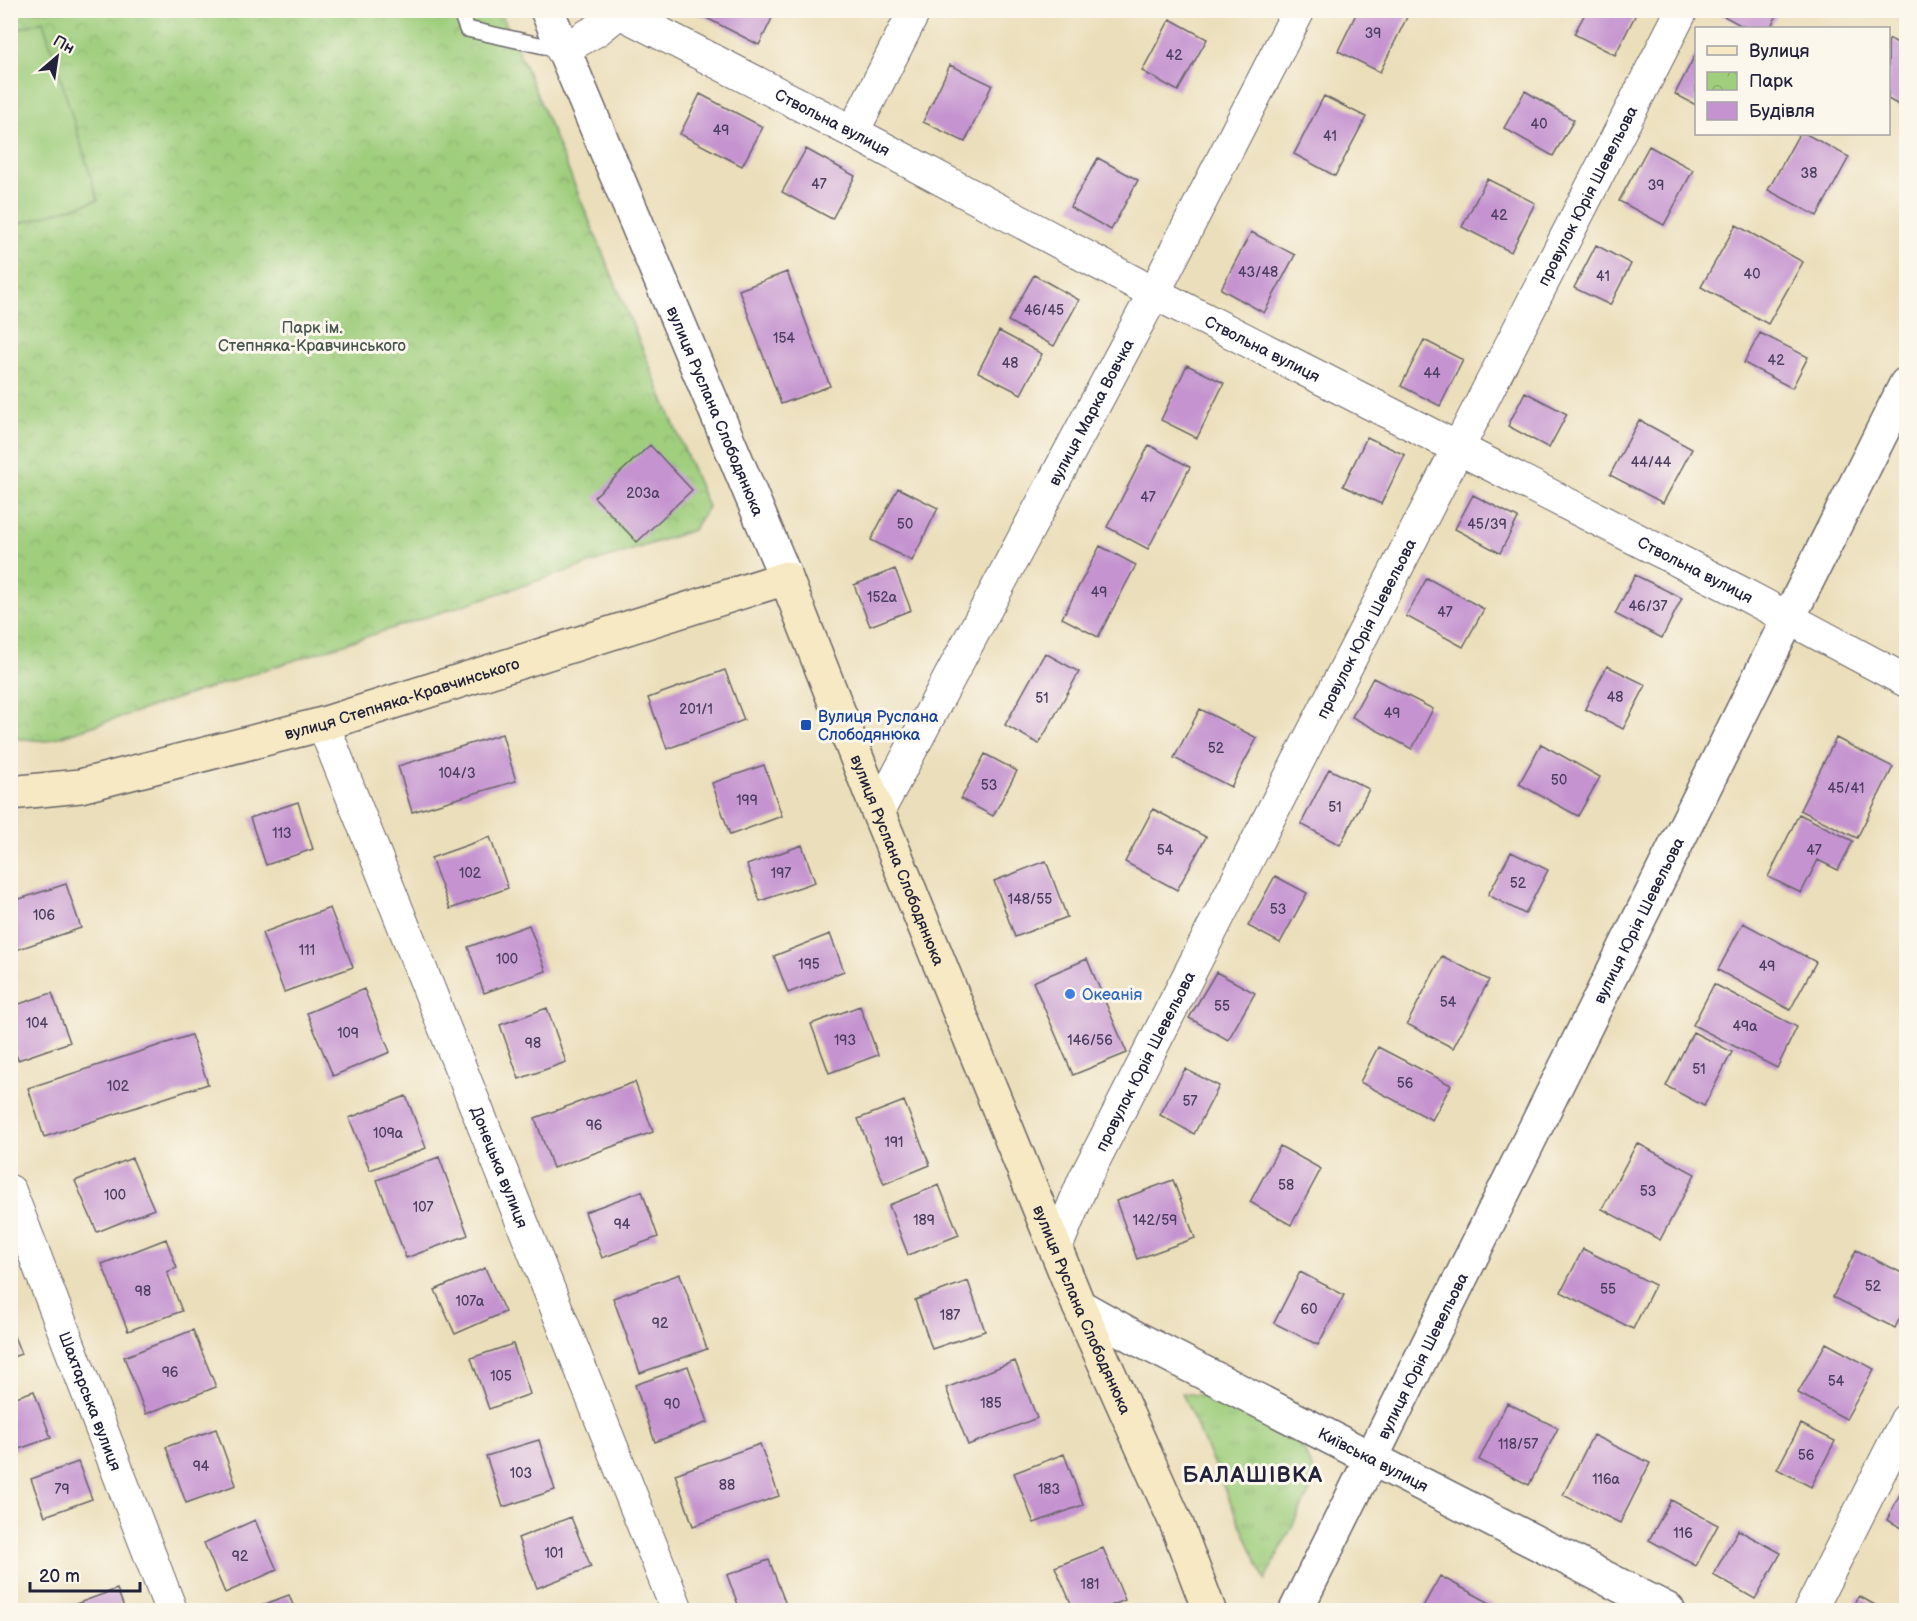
<svg xmlns="http://www.w3.org/2000/svg" width="1917" height="1621" viewBox="0 0 1917 1621" font-family="'Balsamiq Sans',sans-serif">
<style>
.grass{fill:url(#grass-tufts);stroke:#60785c;stroke-width:1.5}
.park{fill:url(#park-crowns);stroke:#60785c;stroke-width:1.5}
.pitch{fill:#9fce7d;stroke:#60785c;stroke-width:1.5}
.building{fill:#c594d0}
.lines{fill:none;stroke-linecap:round;stroke-linejoin:round}
.service-casing{stroke:#686467;stroke-width:18}
.minor-casing{stroke:#686467;stroke-width:34}
.tertiary-casing{stroke:#686467;stroke-width:36}
.secondary-casing{stroke:#686467;stroke-width:36}
.service{stroke:#fff;stroke-width:15}
.minor{stroke:#fff;stroke-width:32}
.tertiary{stroke:#fff;stroke-width:33}
.secondary{stroke:#f6e9c3;stroke-width:33}
.transit-dot{fill:#1a4fb4;stroke:#fbf7ec;stroke-width:2}
.shop-dot{fill:#3f7fe0;stroke:#fbf7ec;stroke-width:2}
.labels{text-anchor:middle;stroke-width:6;stroke-linejoin:round;paint-order:stroke}
.number-label{font-size:14px;fill:#4b3e60}
.street-label{font-size:16px;fill:#22223b;stroke:#fbf7ec}
.park-label{font-size:16px;fill:#48564f;stroke:#fbf7ec}
.transit-label{font-size:16px;fill:#164399;stroke:#fbf7ec;text-anchor:start}
.shop-label{font-size:16px;fill:#366cbe;stroke:#fbf7ec;text-anchor:start}
.district-label{font-size:22px;font-weight:bold;letter-spacing:1.5px;fill:#22223b;stroke:#fbf7ec}
</style>
<defs>
<pattern id="grass-tufts" width="24" height="20" patternUnits="userSpaceOnUse" patternTransform="scale(1.5)"><rect width="24" height="20" fill="#9fce7d"/><path d="M3 7l-1-3M5 7V3M7 7l1-3M15 17l-1-3M17 17v-4M19 17l1-3" fill="none" stroke="#89b16d"/></pattern>
<pattern id="park-crowns" width="20" height="18" patternUnits="userSpaceOnUse" patternTransform="scale(1.5)"><rect width="20" height="18" fill="#9fce7d"/><path d="M2 6a3 3 0 1 1 6 0M12 15a3 3 0 1 1 6 0" fill="none" stroke="#89b16d"/></pattern>
</defs>
<rect width="100%" height="100%" fill="#fbf7ec"/>
<filter id="ink" filterUnits="userSpaceOnUse"><feTurbulence type="fractalNoise" baseFrequency=".0167" numOctaves="2"/><feDisplacementMap in="SourceGraphic" scale="12" xChannelSelector="R" yChannelSelector="G"/><feConvolveMatrix kernelMatrix="1 2 1 2 8 2 1 2 1" color-interpolation-filters="sRGB"/></filter>
<filter id="wash" filterUnits="userSpaceOnUse"><feTurbulence type="fractalNoise" baseFrequency=".008" numOctaves="4" result="noise"/><feDisplacementMap in="SourceGraphic" scale="24" xChannelSelector="R" yChannelSelector="G"/><feGaussianBlur stdDeviation="1.35" result="paint"/><feColorMatrix in="noise" values="0 0 0 0 0 0 0 0 0 0 0 0 0 0 0 0 0 1.4 0 .05"/><feComposite in="paint" operator="in"/></filter>
<g filter="url(#wash)">
<rect width="100%" height="100%" fill="#ebdeba"/>
<!-- grass -->
<path class="grass" d="M1182 1393 1211 1397 1302 1445 1316 1479 1265 1580Z"/>
<!-- park -->
<path class="park" d="M10 11H500L526 68 708 507 693 530 47 741 11 738Z"/>
<!-- pitch -->
<path class="pitch" d="M43 21 98 200 11 226V31Z"/>
<g id="blocks">
<!-- building -->
<path class="building" d="M691 10H776L759 45Z
M1358 10H1400L1408 15 1380 72 1338 51Z
M1587 10H1638L1615 55 1574 34Z
M1722 10H1780L1770 28H1746L1720 14Z
M1170 19 1207 39 1178 91 1142 71Z
M1890 39 1906 47V109L1888 99V42Z
M1696 53V105L1675 94Z
M950 65 992 85 965 142 923 122Z
M1525 91 1574 120 1553 156 1504 128Z
M700 94 763 127 742 166 680 134Z
M1324 96 1366 117 1335 176 1294 154Z
M1799 134H1806L1849 157 1817 216 1768 190Z
M1649 146 1693 170 1664 225 1619 201Z
M806 149 855 176 832 219 782 192Z
M1098 158 1138 180 1111 230 1070 207Z
M1487 179 1535 203 1511 252 1462 227Z
M1736 225 1803 262 1768 324 1701 287Z
M1251 232 1295 255 1264 313 1221 289Z
M1596 245 1631 264 1610 305 1574 288Z
M787 272 830 386 781 404 739 290Z
M1034 275 1079 300 1054 346 1008 321Z
M999 331 1042 354 1021 394 978 372Z
M1760 333 1808 357 1792 388 1744 363Z
M1424 340 1463 360 1440 406 1401 386Z
M1187 365 1224 383 1197 438 1161 420Z
M1525 392 1567 414 1549 448 1508 426Z
M1639 420 1692 449 1663 503 1610 475Z
M1367 437 1405 455 1381 504 1343 486Z
M650 445 692 490 637 542 594 497Z
M1149 445 1190 467 1148 549 1107 527Z
M898 488 938 508 912 561 871 540Z
M1473 495 1518 518 1500 553 1455 529Z
M1100 546 1136 565 1098 637 1062 618Z
M895 569 911 610 870 626 854 585Z
M1635 575 1682 598 1662 638 1615 614Z
M1427 578 1484 609 1463 647 1406 616Z
M1045 653 1079 672 1039 744 1005 725Z
M1607 666 1646 685 1623 729 1585 709Z
M725 670 744 720 667 749 648 698Z
M1373 678 1433 709 1412 749 1352 717Z
M1200 709 1257 738 1231 787 1174 758Z
M502 734 516 781 412 812 398 766Z
M1836 738 1893 767 1857 838 1800 810Z
M1541 744 1600 777 1578 816 1519 784Z
M985 754 1017 771 993 816 961 799Z
M764 765 782 816 730 835 712 783Z
M1329 769 1369 789 1340 845 1301 824Z
M298 802 313 849 266 865 250 818Z
M1153 809 1206 837 1177 890 1125 862Z
M1799 814 1853 841 1838 870 1818 860 1801 893 1768 877Z
M490 837 508 888 450 909 431 858Z
M802 845 815 882 760 901 747 865Z
M1511 852 1548 870 1525 914 1488 895Z
M1046 861 1067 917 1015 937 994 881Z
M1275 876 1307 893 1280 943 1248 926Z
M66 884 81 928 10 952V902Z
M330 908 353 967 284 992 262 933Z
M1743 923 1816 962 1790 1010 1718 970Z
M529 925 546 971 484 993 468 947Z
M830 934 844 971 788 993 774 956Z
M1442 956 1489 980 1453 1048 1407 1024Z
M1087 959 1127 1053 1073 1075 1033 982Z
M1216 972 1255 993 1228 1040 1189 1018Z
M1714 984 1797 1027 1777 1068 1693 1025Z
M364 989 390 1052 333 1076 307 1013Z
M52 993 70 1042 18 1060 10 1038V1007Z
M860 1006 878 1055 829 1073 811 1024Z
M547 1008 566 1062 519 1079 500 1025Z
M1693 1032 1732 1052 1704 1106 1666 1086Z
M191 1035 208 1084 44 1137 28 1088Z
M1378 1047 1451 1085 1432 1120 1360 1082Z
M1185 1069 1219 1086 1194 1134 1160 1115Z
M635 1082 653 1132 553 1168 535 1118Z
M406 1096 426 1148 370 1170 349 1118Z
M904 1101 930 1165 884 1184 858 1119Z
M1637 1143 1695 1174 1660 1240 1602 1209Z
M1280 1146 1321 1169 1291 1225 1250 1202Z
M439 1157 468 1235 406 1258 377 1180Z
M132 1158 154 1209 97 1232 75 1181Z
M1173 1180 1195 1238 1137 1259 1116 1201Z
M939 1185 959 1235 908 1255 889 1205Z
M642 1191 658 1237 602 1258 585 1212Z
M166 1239 177 1268 167 1272 182 1311 128 1331 102 1264Z
M1583 1249 1655 1285 1633 1329 1561 1292Z
M1856 1250 1906 1275V1305L1895 1328 1833 1297Z
M485 1268 505 1312 455 1334 435 1290Z
M1300 1272 1344 1295 1318 1345 1274 1323Z
M680 1274 707 1349 640 1373 613 1298Z
M968 1281 985 1331 932 1349 915 1300Z
M10 1326 21 1354 10 1358Z
M193 1330 216 1387 146 1414 124 1357Z
M1826 1343 1874 1369 1846 1419 1798 1393Z
M513 1344 530 1394 489 1409 471 1358Z
M1015 1361 1037 1418 968 1445 946 1388Z
M688 1366 708 1422 655 1442 635 1385Z
M34 1391 51 1438 10 1452V1399Z
M1507 1403 1558 1428 1529 1485 1479 1460Z
M1801 1424 1835 1441 1811 1487 1777 1469Z
M216 1429 236 1485 186 1503 166 1447Z
M1593 1435 1650 1463 1620 1523 1563 1495Z
M539 1440 555 1490 503 1507 486 1456Z
M760 1444 779 1496 693 1526 675 1474Z
M1064 1454 1083 1505 1034 1523 1014 1473Z
M78 1462 92 1499 45 1516 31 1479Z
M1906 1482V1530L1887 1520Z
M1671 1500 1718 1525 1696 1566 1649 1540Z
M571 1517 591 1567 537 1588 518 1538Z
M255 1520 277 1570 225 1593 204 1543Z
M1738 1530 1781 1553 1755 1599 1713 1575Z
M1103 1548 1125 1600 1101 1610H1074L1055 1567Z
M769 1560 788 1610H740L727 1575Z
M1440 1576 1503 1610H1421Z
M117 1589 125 1610H66L65 1608Z
M289 1595 295 1610H249Z
M1859 1596 1884 1610H1850Z"/>
</g>
</g>
<g filter="url(#ink)">
<use href="#blocks" fill-opacity="0" stroke="#686467" stroke-width="1.5"/>
<g class="lines">
<!-- service casing -->
<g class="service-casing">
<path id="service" d="M460 10 467 29 562 50"/>
</g>
<!-- minor casing -->
<g class="minor-casing">
<g id="minor">
<path id="s1" d="M621 13 853 132 1154 293 1738 591 1906 681"/>
<path d="M562 50 597 30 622 10"/>
<path d="M853 132 915 10"/>
<path id="s2" d="M323 724 677 1610"/>
<path id="s3" d="M878 812 1154 293 1299 10"/>
<path id="s4" d="M10 1191 171 1610"/>
<path id="s5" d="M1056 1248 1084 1180 1682 10"/>
<path d="M1810 1610 1906 1420"/>
</g>
</g>
<!-- tertiary casing -->
<g class="tertiary-casing">
<g id="tertiary">
<path id="s6" d="M547 10 786 578"/>
<path id="s7" d="M1079 1306 1136 1338 1668 1610"/>
<path id="s8" d="M1296 1610 1788 619 1906 384"/>
</g>
</g>
<!-- secondary casing -->
<g class="secondary-casing">
<g id="secondary">
<path id="s9" d="M10 793 80 786 323 724 786 578 878 812 1079 1306 1177 1525 1209 1610"/>
</g>
</g>
<!-- service -->
<use href="#service" class="service"/>
<!-- minor -->
<use href="#minor" class="minor"/>
<!-- tertiary -->
<use href="#tertiary" class="tertiary"/>
<!-- secondary -->
<use href="#secondary" class="secondary"/>
</g>
</g>
<!-- markers -->
<rect class="transit-dot" x="800" y="719" width="12" height="12" rx="3"/>
<circle class="shop-dot" cx="1070" cy="994" r="6"/>
<g class="labels">
<!-- number labels -->
<g class="number-label">
<text x="1373" y="38">39</text>
<text x="1174" y="60">42</text>
<text x="1539" y="129">40</text>
<text x="721" y="135">49</text>
<text x="1330" y="141">41</text>
<text x="1809" y="178">38</text>
<text x="819" y="189">47</text>
<text x="1656" y="190">39</text>
<text x="1499" y="220">42</text>
<text x="1258" y="277">43/48</text>
<text x="1752" y="279">40</text>
<text x="1603" y="281">41</text>
<text x="1044" y="315">46/45</text>
<text x="784" y="343">154</text>
<text x="1776" y="365">42</text>
<text x="1010" y="368">48</text>
<text x="1432" y="378">44</text>
<text x="1651" y="467">44/44</text>
<text x="643" y="498">203а</text>
<text x="1148" y="502">47</text>
<text x="905" y="529">50</text>
<text x="1487" y="529">45/39</text>
<text x="1099" y="597">49</text>
<text x="882" y="602">152а</text>
<text x="1648" y="611">46/37</text>
<text x="1445" y="617">47</text>
<text x="1615" y="702">48</text>
<text x="1042" y="703">51</text>
<text x="696" y="714">201/1</text>
<text x="1392" y="718">49</text>
<text x="1216" y="753">52</text>
<text x="457" y="778">104/3</text>
<text x="1559" y="785">50</text>
<text x="989" y="790">53</text>
<text x="1846" y="793">45/41</text>
<text x="747" y="805">199</text>
<text x="1335" y="812">51</text>
<text x="282" y="838">113</text>
<text x="1165" y="855">54</text>
<text x="1814" y="855">47</text>
<text x="470" y="878">102</text>
<text x="781" y="878">197</text>
<text x="1518" y="888">52</text>
<text x="1030" y="904">148/55</text>
<text x="1278" y="914">53</text>
<text x="44" y="920">106</text>
<text x="307" y="955">111</text>
<text x="507" y="964">100</text>
<text x="809" y="969">195</text>
<text x="1767" y="971">49</text>
<text x="1448" y="1007">54</text>
<text x="1222" y="1011">55</text>
<text x="37" y="1028">104</text>
<text x="1745" y="1031">49а</text>
<text x="348" y="1038">109</text>
<text x="845" y="1045">193</text>
<text x="1090" y="1045">146/56</text>
<text x="533" y="1048">98</text>
<text x="1699" y="1074">51</text>
<text x="1405" y="1088">56</text>
<text x="118" y="1091">102</text>
<text x="1190" y="1106">57</text>
<text x="594" y="1130">96</text>
<text x="388" y="1138">109а</text>
<text x="894" y="1147">191</text>
<text x="1286" y="1190">58</text>
<text x="1648" y="1196">53</text>
<text x="115" y="1200">100</text>
<text x="423" y="1212">107</text>
<text x="924" y="1225">189</text>
<text x="1155" y="1225">142/59</text>
<text x="622" y="1229">94</text>
<text x="1873" y="1291">52</text>
<text x="1608" y="1294">55</text>
<text x="143" y="1296">98</text>
<text x="470" y="1306">107а</text>
<text x="1309" y="1314">60</text>
<text x="950" y="1320">187</text>
<text x="660" y="1328">92</text>
<text x="170" y="1377">96</text>
<text x="501" y="1381">105</text>
<text x="1836" y="1386">54</text>
<text x="991" y="1408">185</text>
<text x="672" y="1409">90</text>
<text x="1518" y="1449">118/57</text>
<text x="1806" y="1460">56</text>
<text x="201" y="1471">94</text>
<text x="521" y="1478">103</text>
<text x="1606" y="1484">116а</text>
<text x="727" y="1490">88</text>
<text x="62" y="1494">79</text>
<text x="1049" y="1494">183</text>
<text x="1683" y="1538">116</text>
<text x="554" y="1558">101</text>
<text x="240" y="1561">92</text>
<text x="1090" y="1589">181</text>
</g>
<!-- street labels -->
<g class="street-label">
<text dy="6" stroke="none"><textPath href="#s1" startOffset="238">Ствольна вулиця</textPath></text>
<text dy="6" stroke="none"><textPath href="#s5" startOffset="1179">провулок Юрія Шевельова</textPath></text>
<text dy="6" stroke="none"><textPath href="#s1" startOffset="724">Ствольна вулиця</textPath></text>
<text dy="6" stroke="none"><textPath href="#s6" startOffset="435">вулиця Руслана Слободянюка</textPath></text>
<text dy="6" stroke="none"><textPath href="#s3" startOffset="453">вулиця Марка Вовчка</textPath></text>
<text dy="6" stroke="none"><textPath href="#s1" startOffset="1210">Ствольна вулиця</textPath></text>
<text dy="6" stroke="none"><textPath href="#s5" startOffset="693">провулок Юрія Шевельова</textPath></text>
<text dy="6" stroke="none"><textPath href="#s9" startOffset="404">вулиця Степняка-Кравчинського</textPath></text>
<text dy="6" stroke="none"><textPath href="#s9" startOffset="1110">вулиця Руслана Слободянюка</textPath></text>
<text dy="6" stroke="none"><textPath href="#s8" startOffset="770">вулиця Юрія Шевельова</textPath></text>
<text dy="6" stroke="none"><textPath href="#s5" startOffset="207">провулок Юрія Шевельова</textPath></text>
<text dy="6" stroke="none"><textPath href="#s2" startOffset="477">Донецька вулиця</textPath></text>
<text dy="6" stroke="none"><textPath href="#s9" startOffset="1596">вулиця Руслана Слободянюка</textPath></text>
<text dy="6" stroke="none"><textPath href="#s8" startOffset="284">вулиця Юрія Шевельова</textPath></text>
<text dy="6" stroke="none"><textPath href="#s4" startOffset="225">Шахтарська вулиця</textPath></text>
<text dy="6" stroke="none"><textPath href="#s7" startOffset="332">Київська вулиця</textPath></text>
</g>
<!-- park labels -->
<g class="park-label">
<text x="312" y="333">Парк ім.<tspan x="312" dy="18">Степняка-Кравчинського</tspan></text>
</g>
<!-- transit labels -->
<g class="transit-label">
<text x="818" y="722">Вулиця Руслана<tspan x="818" dy="18">Слободянюка</tspan></text>
</g>
<!-- shop labels -->
<g class="shop-label">
<text x="1082" y="1000">Океанія</text>
</g>
<!-- district labels -->
<g class="district-label">
<text x="1253" y="1482">БАЛАШІВКА</text>
</g>
</g>
<!-- margin -->
<rect width="1917" height="1621" fill="none" stroke="#fbf7ec" stroke-width="36"/>
<!-- legend -->
<rect x="1695" y="27" width="195" height="108" fill="#fbf7ec" stroke="#a4a2a5" stroke-width="1.5"/>
<rect x="1707" y="46" width="30" height="9" fill="#f6e9c3" stroke="#a4a2a5" stroke-width="1.5"/>
<text x="1749" y="57" font-size="18" fill="#22223b">Вулиця</text>
<rect x="1707" y="72" width="30" height="18" fill="url(#park-crowns)" stroke="#a4a2a5" stroke-width="1.5"/>
<text x="1749" y="87" font-size="18" fill="#22223b">Парк</text>
<rect x="1707" y="102" width="30" height="18" fill="#c594d0" stroke="#a4a2a5" stroke-width="1.5"/>
<text x="1749" y="117" font-size="18" fill="#22223b">Будівля</text>
<!-- north arrow -->
<g transform="translate(57 57) rotate(29)" stroke="#fbf7ec" stroke-width="4.5" paint-order="stroke">
<path d="M0-4.5L10 22L0 15L-10 22Z" fill="#22223b"/>
<text y="-9" font-size="16" font-weight="bold" text-anchor="middle" fill="#22223b">Пн</text>
</g>
<!-- scale -->
<path d="M30 1582v9h110v-9" fill="none" stroke="#22223b" stroke-width="3"/>
<text x="39" y="1582" font-size="18" fill="#22223b" stroke="#fbf7ec" stroke-width="4.5" paint-order="stroke">20 m</text>
</svg>
